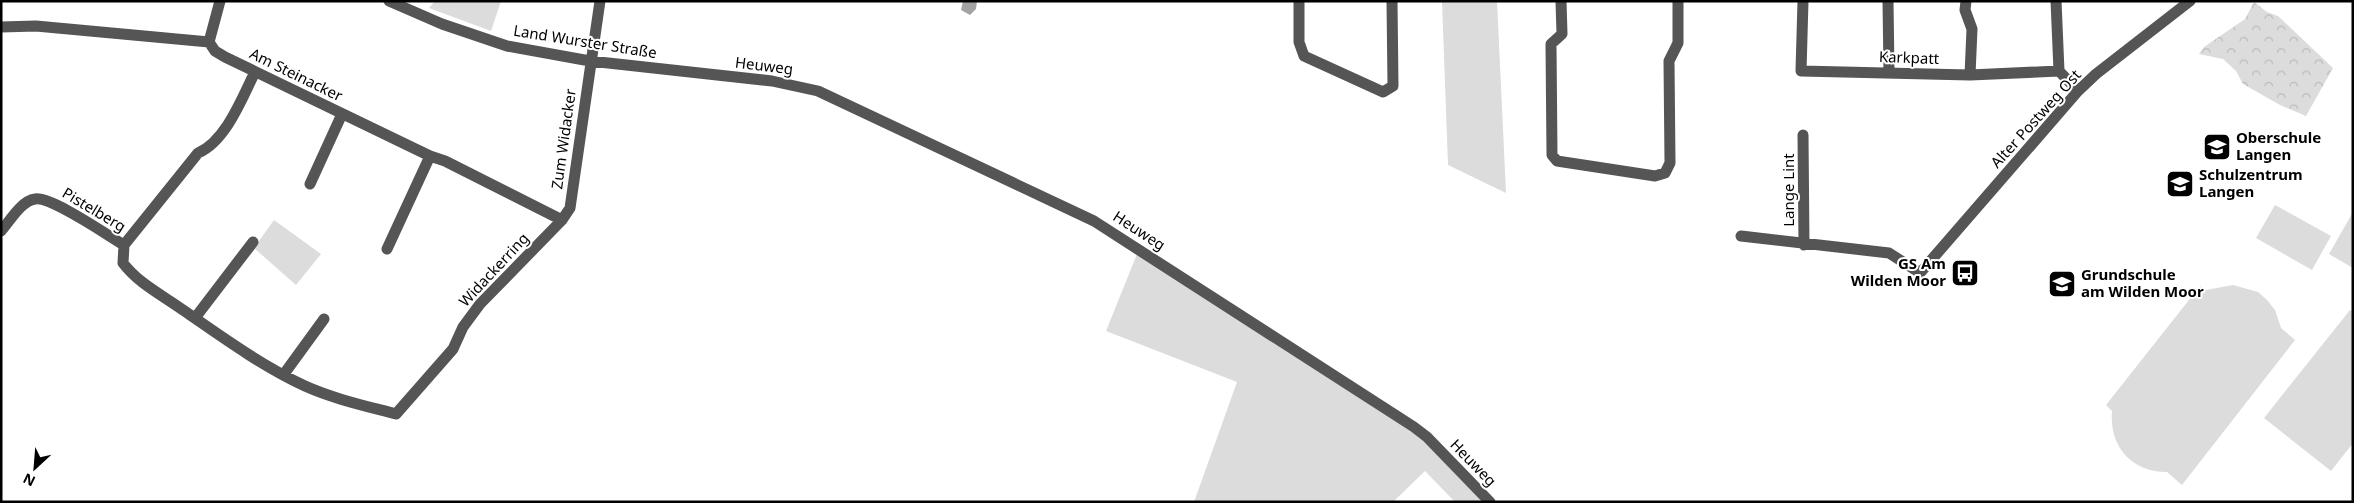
<svg xmlns="http://www.w3.org/2000/svg" width="2354" height="503" viewBox="0 0 2354 503" font-family="'Noto Sans',sans-serif">
<style>
.green{fill:#dcdcdc}
.forest{fill:url(#forest-crowns)}
.water{fill:#a3a3a3}
.lines{fill:none;stroke-linecap:round;stroke-linejoin:round}
.minor{stroke:#555;stroke-width:11}
.labels{text-anchor:middle;stroke-width:4;stroke-linejoin:round;paint-order:stroke}
.street-label{font-size:15px;fill:#000;stroke:#fff}
.poi-label{font-size:15px;font-weight:bold;fill:#000;stroke:#fff;text-anchor:start}
</style>
<defs>
<pattern id="forest-crowns" width="20" height="18" patternUnits="userSpaceOnUse" patternTransform="scale(1.25)"><rect width="20" height="18" fill="#dcdcdc"/><path d="M2 6a3 3 0 1 1 6 0M12 15a3 3 0 1 1 6 0" fill="none" stroke="#bbb"/></pattern>
</defs>
<rect width="100%" height="100%" fill="#fff"/>
<!-- green -->
<path class="green" d="M435 1H501L491 31 429 8Z
M1442 1H1497L1506 193 1448 165Z
M2275 205 2331 236 2312 270 2256 238Z
M2353 212V268L2329 254Z
M274 220 321 254 296 285 254 248Z
M1137 254 1426 441 1484 502H1455L1425 471 1393 502H1194L1237 382 1106 331Z
M2233 285 2258 292 2267 300 2275 310 2281 328 2295 340 2182 485 2167 472C2131 472 2109 446 2112 411L2106 405 2200 286 2206 290Z
M2350 310 2353 312V443L2331 471 2264 418Z"/>
<!-- forest -->
<path class="forest" d="M2254 2 2267 12 2278 16 2333 68 2306 116 2280 105 2243 84 2236 71 2223 59 2199 54 2204 47 2245 19Z"/>
<!-- water -->
<path class="water" d="M963 1H977L976 9 970 15 961 10Z"/>
<g class="lines">
<!-- minor -->
<path class="minor" d="M389 1 442 24 507 46 590 61 772 81 818 91 1094 221 1414 427 1427 437 1490 502
M1299 1V42L1304 56 1383 92 1393 86 1392 1
M1561 1 1562 34 1551 44 1552 155 1557 161 1655 176 1665 173 1670 163 1669 61 1678 43V1
M1803 1 1801 71 1970 75 2059 71 2078 91
M1888 1 1889 72
M1966 1 1965 10 1972 29 1970 75
M2056 1 2059 71
M1 27 36 26 209 42 215 51 225 57 430 156 445 161 562 220
M209 42 220 1
M255 72C242 98 226 141 198 153L124 245 123 263C138 283 162 295 183 310 222 337 262 366 305 386 334 399 366 406 396 414L453 349 463 327 480 304 562 220 570 208 600 1
M1803 135 1804 245
M310 184 342 114
M1 231C10 221 21 201 35 199 51 196 107 235 124 245
M1741 236 1889 253 1920 273 2078 91 2096 74 2190 1
M387 249 430 156
M195 318 253 242
M284 374 324 319"/>
</g>
<!-- icons -->
<defs>
<g id="school-square" transform="scale(1.4375)"><rect x="-9" y="-9" width="18" height="18" rx="4" fill="#000" stroke="#fff"/><path d="M0-5L7-2L0 1L-7-2ZM-4 1L0 2.5L4 1V4Q0 6-4 4Z" fill="#fff"/></g>
<g id="bus-square" transform="scale(1.4375)"><rect x="-9" y="-9" width="18" height="18" rx="4" fill="#000" stroke="#fff"/><path d="M-5-6H5V4H4V6H2V4H-2V6H-4V4H-5ZM-3.5-4V0h7V-4ZM-3.5 1.2v1.5H-2V1.2ZM2 1.2v1.5H3.5V1.2Z" fill="#fff"/></g>
</defs>
<g fill-rule="evenodd">
<use href="#school-square" x="2217" y="147"/>
<use href="#school-square" x="2180" y="184"/>
<use href="#bus-square" x="1965" y="273"/>
<use href="#school-square" x="2062" y="284"/>
</g>
<g class="labels">
<!-- street labels -->
<g class="street-label">
<text transform="translate(585 42) rotate(9)" y="5">Land Wurster Straße</text>
<text transform="translate(1909 58) rotate(2)" y="5">Karkpatt</text>
<text transform="translate(764 66) rotate(7)" y="5">Heuweg</text>
<text transform="translate(296 75) rotate(26)" y="5">Am Steinacker</text>
<text transform="translate(2036 119) rotate(-48)" y="5">Alter Postweg Ost</text>
<text transform="translate(564 139) rotate(-82)" y="5">Zum Widacker</text>
<text transform="translate(1789 190) rotate(-90)" y="5">Lange Lint</text>
<text transform="translate(94 210) rotate(31)" y="5">Pistelberg</text>
<text transform="translate(1139 231) rotate(33)" y="5">Heuweg</text>
<text transform="translate(494 270) rotate(-47)" y="5">Widackerring</text>
<text transform="translate(1473 463) rotate(46)" y="5">Heuweg</text>
</g>
<!-- poi labels -->
<g class="poi-label">
<text x="2236" y="143">Oberschule<tspan x="2236" dy="17">Langen</tspan></text>
<text x="2199" y="180">Schulzentrum<tspan x="2199" dy="17">Langen</tspan></text>
<text x="1946" y="269" text-anchor="end">GS Am<tspan x="1946" dy="17">Wilden Moor</tspan></text>
<text x="2081" y="280">Grundschule<tspan x="2081" dy="17">am Wilden Moor</tspan></text>
</g>
</g>
<!-- border -->
<rect width="2354" height="503" fill="none" stroke="#000000" stroke-width="5"/>
<!-- north arrow -->
<g transform="translate(35 468) rotate(206)" stroke="#ffffff" stroke-width="4" paint-order="stroke">
<path d="M0-4L9 19L0 12L-9 19Z" fill="#000000"/>
<text y="-8" font-size="14" font-weight="bold" text-anchor="middle" fill="#000000">N</text>
</g>
</svg>
